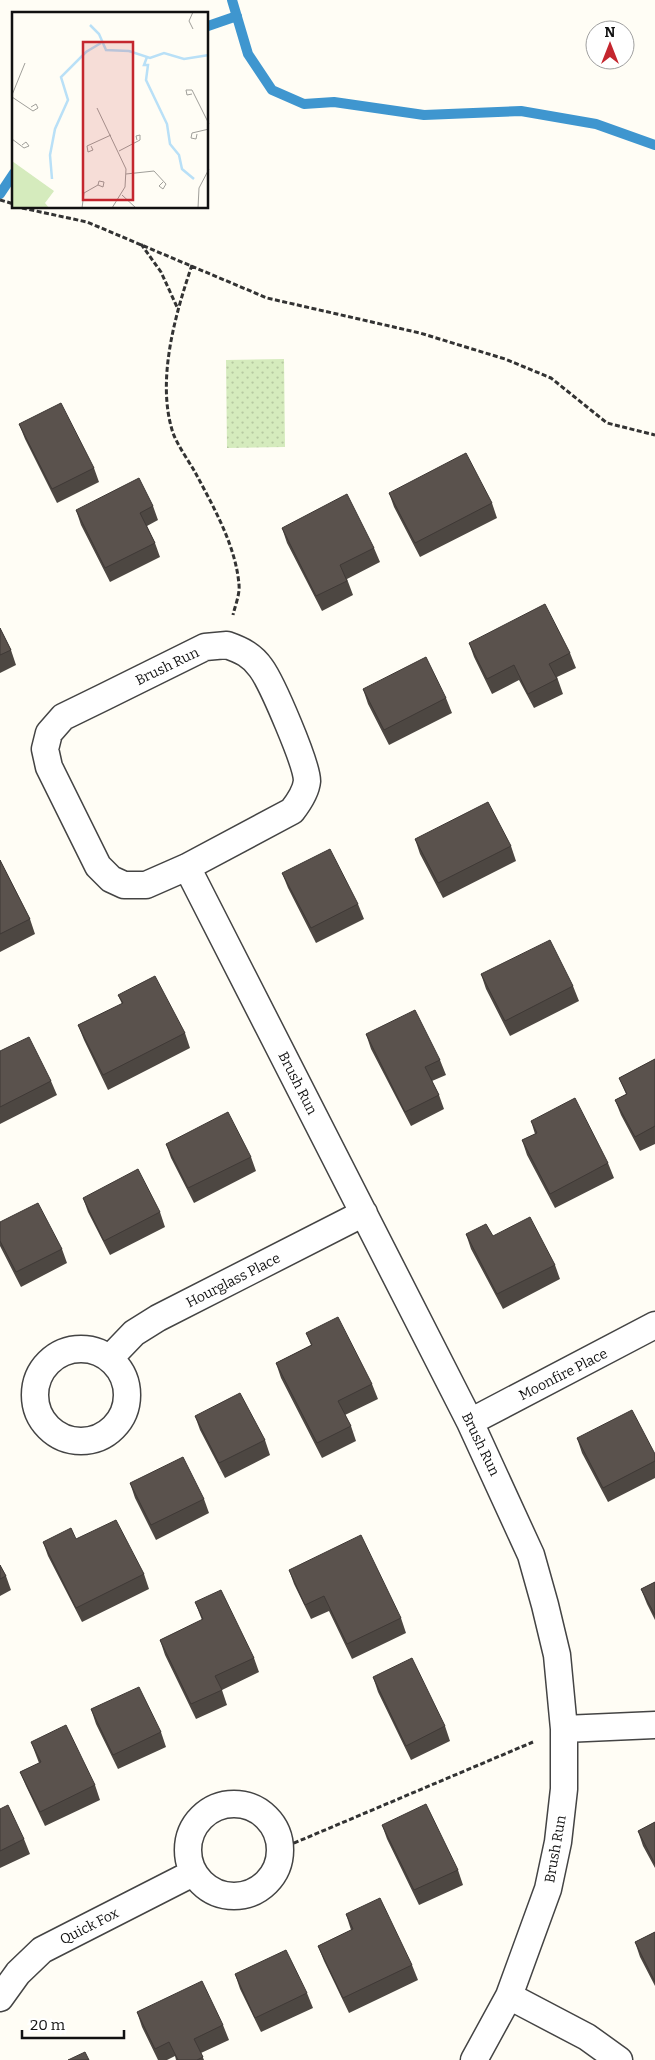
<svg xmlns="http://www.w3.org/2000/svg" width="655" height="2060" viewBox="0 0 655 2060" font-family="Bitter,serif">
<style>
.park{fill:url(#park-dots)}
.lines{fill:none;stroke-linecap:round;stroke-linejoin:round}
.stream{stroke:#3f96cf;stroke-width:10}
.street-casing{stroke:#444;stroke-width:29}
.path{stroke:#333;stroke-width:3;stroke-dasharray:5 2.5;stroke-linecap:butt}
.street{stroke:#fff;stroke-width:26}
.wall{fill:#4d4742}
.building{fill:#5a524d;stroke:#3f3936}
.labels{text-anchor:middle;stroke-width:5;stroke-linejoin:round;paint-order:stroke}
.street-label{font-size:14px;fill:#111;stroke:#fff}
.inset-river{fill:none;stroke:#b9e0f7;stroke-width:2.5}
.inset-road{fill:none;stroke:#a09f9a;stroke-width:1}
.view{fill:#c4262e;fill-opacity:0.15;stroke:#c4262e;stroke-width:2.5}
.inset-edge{fill:none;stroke:#111;stroke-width:2.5}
</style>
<defs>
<pattern id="park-dots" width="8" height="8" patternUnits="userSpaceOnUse" patternTransform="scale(1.25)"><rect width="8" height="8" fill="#d5ebbd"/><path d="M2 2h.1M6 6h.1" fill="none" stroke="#b6c8a1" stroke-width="1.8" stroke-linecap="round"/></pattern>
</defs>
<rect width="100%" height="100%" fill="#fffdf5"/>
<!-- park -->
<path class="park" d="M284 359 285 447 227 448 226 360Z"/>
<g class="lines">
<!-- stream -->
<path class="stream" d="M232 0 248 54 272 90 304 104 334 102 424 115 521 111 596 124 655 145
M208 26 237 16
M0 194 14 173"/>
<!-- street casing -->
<g class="street-casing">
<path id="street" d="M227 645C241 650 252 655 261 668 272 683 307 764 307 781 306 792 299 802 292 811L187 867 146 885H124L111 879 98 866 49 767 45 749 49 733 63 717 104 697 205 647Z
M187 867 470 1422 531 1555 545 1605 557 1655 564 1729V1789L558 1842 548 1889 509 1996 474 2060
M35 1395a46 46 0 1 1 92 0a46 46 0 1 1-92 0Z
M110 1358 134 1333 158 1318 364 1213
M470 1422 655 1325
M564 1729 655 1725
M188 1850a46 46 0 1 1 92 0a46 46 0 1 1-92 0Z
M509 1996 587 2037 619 2060
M0 1998 18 1973 42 1950 193 1873"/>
</g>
<!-- path -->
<path class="path" d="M0 200 14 204
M22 208 87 222 267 298 420 333 505 359 551 378 607 423 655 435
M141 244 161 272 177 307
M192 265C175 315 156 381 173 433 178 446 188 460 195 472 213 506 236 546 239 585 240 594 235 606 233 615
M280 1849 533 1742"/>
<!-- street -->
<use href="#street" class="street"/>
</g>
<!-- wall -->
<path class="wall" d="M19 424 94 468 99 482 57 503 25 439Z
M389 493 492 503 497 518 420 557 394 507Z
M153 506 158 520 147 526 155 543 160 557 110 582 81 525 76 510Z
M282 528 374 548 380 562 347 579 353 595 322 611 287 543Z
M0 628 11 650 16 665 0 673Z
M469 643 570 653 576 668 557 677 563 694 534 708 519 680 492 694 474 657Z
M363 689 446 698 452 713 389 745 368 704Z
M415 839 511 846 516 861 443 898 420 854Z
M0 860 30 919 35 934 0 952Z
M282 873 358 904 364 919 316 943 288 888Z
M481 974 573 986 579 1001 510 1036 486 989Z
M118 995 185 1033 190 1048 108 1090 84 1040 78 1025 122 1004Z
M366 1034 440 1060 446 1075 432 1081 439 1095 444 1109 411 1126 371 1049Z
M0 1051 51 1081 57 1095 0 1124Z
M655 1059V1144L640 1151 621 1115 615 1100 626 1094 619 1078Z
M531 1121 608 1163 614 1178 555 1208 527 1155 522 1140 535 1134Z
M166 1144 251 1157 256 1171 194 1203 171 1158Z
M83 1198 160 1212 165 1227 110 1255 88 1212Z
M0 1222 62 1249 67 1263 21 1287 0 1246Z
M466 1234 493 1236 555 1265 560 1279 503 1309 471 1249Z
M306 1333 372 1384 378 1399 345 1415 351 1426 356 1441 322 1458 281 1378 276 1363 311 1345Z
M195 1416 265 1440 270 1455 225 1478 200 1430Z
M577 1438 655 1454V1478L608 1502 582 1453Z
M130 1483 204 1499 209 1513 156 1540 135 1498Z
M76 1539 144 1574 149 1589 82 1622 48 1556 43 1542Z
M0 1565 6 1576 11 1590 0 1596Z
M289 1570 401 1618 406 1633 352 1659 329 1611 311 1619 294 1584Z
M655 1582V1620L647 1604 641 1589Z
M195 1602 254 1658 259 1672 222 1690 227 1705 196 1719 165 1655 160 1640 202 1620Z
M373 1677 445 1726 450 1741 411 1760 378 1692Z
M91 1709 161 1732 166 1747 118 1769 96 1724Z
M31 1742 95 1785 100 1800 45 1826 26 1786 20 1772 39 1763Z
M0 1809 24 1839 30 1854 0 1868Z
M655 1822V1868L643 1846 638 1831Z
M382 1825 458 1870 463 1885 419 1905 387 1839Z
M346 1914 412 1965 418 1980 349 2013 324 1961 318 1946 351 1930Z
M655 1932V1986L640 1957 635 1942Z
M235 1974 307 1993 313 2008 261 2032 240 1989Z
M137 2012 223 2025 229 2040 201 2053 204 2060H176L175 2056 167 2060H158L142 2027Z"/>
<!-- building -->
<path class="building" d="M61 403 94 468 52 489 19 424Z
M466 453 492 503 415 543 389 493Z
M139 478 153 506 140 513 155 543 105 568 76 510Z
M347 494 374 548 340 565 347 581 316 596 282 528Z
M545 604 570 653 549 664 557 679 528 694 514 665 487 679 469 643Z
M0 628 11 650 0 655Z
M426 657 446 698 384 730 363 689Z
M488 802 511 846 438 883 415 839Z
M330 849 358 904 311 928 282 873Z
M0 860 30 919 0 934Z
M550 940 573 986 505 1021 481 974Z
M155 976 185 1033 103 1075 78 1025 123 1003 118 995Z
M415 1010 440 1060 425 1067 439 1095 405 1112 366 1034Z
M29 1037 51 1081 0 1107V1051Z
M655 1059V1126L635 1137 615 1100 627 1094 619 1078Z
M575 1098 608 1163 550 1194 522 1140 537 1133 531 1121Z
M228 1112 251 1157 188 1188 166 1144Z
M138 1169 160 1212 104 1241 83 1198Z
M38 1203 62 1249 16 1272 0 1241V1222Z
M530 1217 555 1265 497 1294 466 1234 486 1224 493 1236Z
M338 1317 372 1384 338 1401 351 1426 317 1443 276 1363 312 1345 306 1333Z
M240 1393 265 1440 219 1463 195 1416Z
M632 1410 655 1454V1461L603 1488 577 1438Z
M183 1457 204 1499 151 1525 130 1483Z
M116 1520 144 1574 76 1608 43 1542 71 1528 76 1539Z
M361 1535 401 1618 347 1644 324 1596 305 1605 289 1570Z
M0 1565 6 1576 0 1579Z
M655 1582V1615L641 1589Z
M221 1590 254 1658 215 1676 222 1690 191 1704 160 1640 203 1619 195 1602Z
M412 1658 445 1726 406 1746 373 1677Z
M139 1687 161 1732 113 1755 91 1709Z
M66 1725 95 1785 40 1812 20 1772 41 1762 31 1742Z
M426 1804 458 1870 414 1890 382 1825Z
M8 1805 24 1839 0 1851V1809Z
M655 1822V1864L638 1831Z
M380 1898 412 1965 343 1998 318 1946 353 1929 346 1914Z
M655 1932V1982L635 1942Z
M286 1950 307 1993 255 2018 235 1974Z
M202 1981 223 2025 194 2039 203 2057 197 2060H178L169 2042 155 2049 137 2012Z
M85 2052 89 2060H68Z"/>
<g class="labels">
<!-- street labels -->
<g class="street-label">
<text transform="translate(167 666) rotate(-26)" y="5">Brush Run</text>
<text transform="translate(298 1083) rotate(63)" y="5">Brush Run</text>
<text transform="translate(233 1280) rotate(-27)" y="5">Hourglass Place</text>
<text transform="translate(563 1374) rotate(-27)" y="5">Moonfire Place</text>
<text transform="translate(481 1444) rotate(64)" y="5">Brush Run</text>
<text transform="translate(555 1849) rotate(-80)" y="5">Brush Run</text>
<text transform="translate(89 1926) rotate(-27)" y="5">Quick Fox</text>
</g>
</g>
<!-- overview -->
<g transform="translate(12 12)">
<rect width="196" height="196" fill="#fffdf5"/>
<path d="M0 149 42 179 33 191 37 196H0Z" fill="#d5ebbd"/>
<path class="inset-river" d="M78 13 87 22 94 38 117 39 138 46 152 41 172 47 197 43M135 45 132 53H136L134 68 155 112 158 132 167 143 170 157 182 167M40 167 38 143 43 117 56 88 49 65 74 40 89 31"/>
<path class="inset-road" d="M181 17 177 9 181 0M180 82 175 83 174 78H180L197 112M0 83 13 51M0 85 21 99 26 96 24 92 19 95M85 96 114 157 113 175 100 196M185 122 184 127 179 126 180 121 197 117M0 127 12 136 17 134 14 130 10 133M79 134 81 138 76 140 75 134 99 123M107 139 128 128V123L124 124 125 128M114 162 142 159 154 172 151 177 147 174 151 170M110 183 124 196M70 196 72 181 86 173 91 175 92 170 87 169 86 173M186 196 187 176 197 157"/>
<path class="view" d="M71 30H121V188H71Z"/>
<rect width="196" height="196" class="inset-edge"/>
</g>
<!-- north arrow -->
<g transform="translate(610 45)"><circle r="24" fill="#ffffff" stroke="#a0a0a0"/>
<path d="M0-4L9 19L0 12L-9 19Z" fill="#c4262e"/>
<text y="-8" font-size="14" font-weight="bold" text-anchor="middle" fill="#111111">N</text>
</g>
<!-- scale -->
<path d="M22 2030v8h102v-8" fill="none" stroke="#111111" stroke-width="2.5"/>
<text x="30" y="2030" font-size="15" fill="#111111" stroke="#ffffff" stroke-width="4" paint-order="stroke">20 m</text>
</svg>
